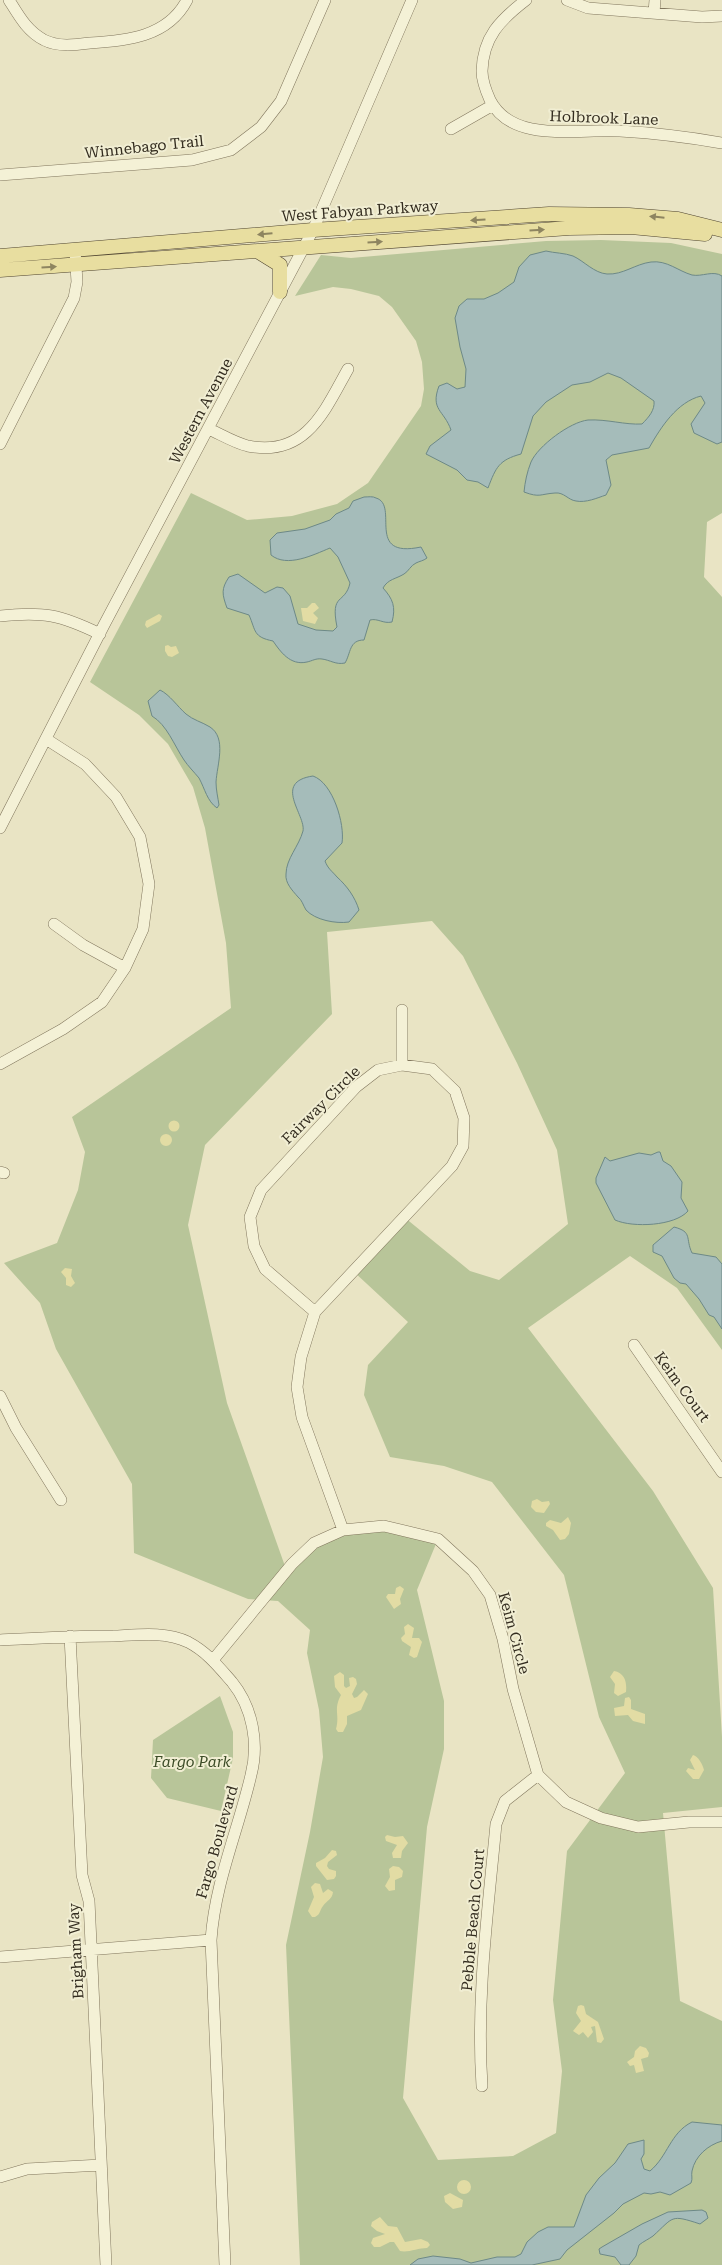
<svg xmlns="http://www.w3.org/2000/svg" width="722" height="2265" viewBox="0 0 722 2265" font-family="'Roboto Serif',serif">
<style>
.green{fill:#b8c599;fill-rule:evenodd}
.sand{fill:#e2dca4}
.water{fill:#a5bcba;stroke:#6d8987}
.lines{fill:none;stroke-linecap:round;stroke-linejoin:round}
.minor-casing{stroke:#81765d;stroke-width:12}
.major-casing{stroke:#4f4430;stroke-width:15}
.minor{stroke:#f4f1d6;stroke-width:11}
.major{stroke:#e8dea0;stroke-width:14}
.oneway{fill:#8e8560}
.labels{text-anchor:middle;stroke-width:4;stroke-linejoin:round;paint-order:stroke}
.street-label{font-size:15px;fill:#332c1f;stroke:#f1eed3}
.park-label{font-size:15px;font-style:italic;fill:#3d4d28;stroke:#f1eed3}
</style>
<rect width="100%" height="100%" fill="#e9e4c4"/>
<!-- green -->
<path class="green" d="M601 240 671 243 722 254V513L707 522 704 577 722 597V1350L677 1288 630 1256 528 1328 653 1491 713 1588 722 1737V1807L663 1813 680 2001 722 2021V2265H300L286 1945 310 1832 323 1757 319 1710 307 1653 310 1630 278 1601 248 1599 134 1553 132 1484 56 1349 40 1303 4 1263 57 1243 78 1190 85 1152 72 1117 231 1008 226 943 205 828 193 787 168 744 139 715 90 682 191 493 247 520 292 516 337 504 368 483 421 406 424 389 422 362 416 341 392 307 379 296 351 289 333 287 295 296 321 255 351 258 546 241ZM432 921 463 956 517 1063 557 1150 568 1224 499 1280 470 1271 404 1217 353 1271 408 1322 368 1365 364 1395 390 1457 444 1466 492 1482 564 1575 599 1717 625 1773 567 1851 553 2000 562 2071 556 2133 513 2156 438 2160 403 2098 427 1827 444 1749V1701L417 1590 438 1539 384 1526 343 1530 286 1569 227 1403 188 1225 205 1145 332 1014 327 932Z
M220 1696 233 1732V1758L221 1811 167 1798 151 1778 153 1740Z"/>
<!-- sand -->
<path class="sand" d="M312 603H315L319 608 313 613 318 618 315 624 303 621 301 608H307Z
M159 614 162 616 160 621 147 628 145 625 146 621Z
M168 645 171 647 176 646 179 653 172 657 168 656 165 651V646Z
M168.5 1126a5.5 5.5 0 1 1 11 0a5.5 5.5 0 1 1-11 0Z
M160 1140a6 6 0 1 1 12 0a6 6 0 1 1-12 0Z
M65 1268 72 1269 71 1276 75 1283 71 1287 66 1285V1278L61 1272Z
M537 1499 542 1502 549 1501 550 1504 544 1513 536 1512 531 1507 532 1501Z
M568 1517 571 1523 569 1534 565 1539 560 1540 553 1530 546 1526V1523L550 1520 561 1523Z
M400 1586 404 1589 400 1599 401 1604 394 1609 386 1597 388 1594H395L396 1588Z
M408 1624 414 1628 412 1638H419L422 1642 417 1657 414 1658 409 1655 411 1647 402 1641 401 1638 405 1634 404 1627Z
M614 1671C625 1673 627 1682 626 1692L618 1696 614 1693 615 1684 610 1677Z
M340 1672 344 1675V1686L346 1688 350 1686 349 1678 353 1677 356 1679 357 1684 352 1694 354 1698 357 1697 364 1690 368 1694 361 1710 347 1716V1724L343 1732H338L336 1729C340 1714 333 1710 341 1695L335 1687 334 1676Z
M629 1697 631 1700V1709L645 1714V1724L633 1721 628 1715 615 1716 614 1708 624 1706 625 1698Z
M693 1755C698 1756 703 1765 704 1770L699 1779H693L686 1771 688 1768 695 1770 690 1760Z
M387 1835 395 1837 403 1836 408 1843 402 1851 401 1858H393L392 1853 397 1845 386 1841 385 1837Z
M332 1850 336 1851 337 1855 328 1862 327 1866 329 1869 336 1871V1876L334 1879 327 1880 316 1866V1863L325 1858Z
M393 1866 399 1867 403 1871 402 1877 395 1880V1890L389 1891 385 1886 390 1877 389 1869Z
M315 1883 320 1884 323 1893 328 1889 333 1892C332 1900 327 1900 323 1906 319 1911 321 1914 315 1917H312L308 1911 314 1897 311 1887Z
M581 2005 584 2006 586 2014 598 2022 604 2039 601 2043 597 2042 595 2026 591 2027 593 2032 588 2038 583 2032 579 2035 573 2031 581 2021 576 2013 578 2006Z
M640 2046 646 2048 649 2053 648 2057 641 2059 644 2071 636 2073 634 2065 630 2066 627 2062 634 2057 635 2051Z
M457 2187a7 7 0 1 1 14 0a7 7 0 1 1-14 0Z
M450 2193 463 2200 462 2207 453 2209 445 2202 444 2196Z
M380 2217 388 2226 397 2227 405 2242 421 2239 428 2242 430 2245 427 2248C418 2248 408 2253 400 2251L394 2242H390L380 2247H374L371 2243 373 2238 385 2234 377 2231 371 2226 372 2222Z"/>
<!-- water -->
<path class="water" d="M546 251C554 253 565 253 573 256 584 261 594 273 607 274 623 275 635 264 651 262 667 260 678 271 692 275 702 277 713 270 722 276V442L717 444 694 433 691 424 705 403 701 396C677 402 661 427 649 448L612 455 606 460 611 485 606 495C597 498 586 503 576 501 568 500 564 492 555 493 540 494 540 498 524 492 525 482 527 472 531 462 538 446 570 422 588 420 607 419 625 425 642 424 649 417 655 410 654 401L621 378 608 373 590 382 572 385 546 402 533 416 521 454C499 460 496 467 488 488L478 482 467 480 457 470 426 454 430 446 451 430C444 410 430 410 439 386L447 383 457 389 465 387 466 369 460 347 455 318 459 306 467 299H484L498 293 514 282 519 267 530 255Z
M364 497C368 497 373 496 376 498 400 505 364 559 421 547L427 558C423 561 420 561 416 563 411 565 408 572 404 574 396 579 388 579 383 588 393 599 396 607 392 622 383 624 378 618 370 620L364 640C349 640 351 653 345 663 336 665 330 660 322 659 316 658 312 661 307 662 290 666 280 651 273 641 253 637 256 631 249 615L227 608C222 594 221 589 229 577L238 574 265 593 277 587 283 588 290 596 298 624 316 630 333 631 337 627C330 592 345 605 350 583L338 557 330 548C313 555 287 568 271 555L270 540 277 533 305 529 330 520 336 514 349 508 353 501Z
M160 690C170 695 177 706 186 714 193 720 202 722 210 727 227 738 217 765 216 782 216 790 218 798 219 805L217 808C207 801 205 789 199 778 194 772 188 766 184 760 174 745 167 725 152 716L148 701Z
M313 776C333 783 345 824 342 843L325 861C328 869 332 871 337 877 347 886 355 897 359 910L349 922C336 924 315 920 306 910 303 905 302 900 298 897 292 890 285 883 286 874 286 859 299 846 303 831 306 815 272 782 313 776Z
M658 1152H660L663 1161 671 1166 682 1182 681 1198 688 1211C675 1226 633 1228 615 1220L596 1183V1178L605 1157 610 1161 639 1153 651 1155Z
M674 1227C693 1232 685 1238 692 1253L716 1257 722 1264V1329L714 1317 709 1315 699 1299 686 1284 680 1283 674 1278 662 1256 653 1252V1245Z
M692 2122 722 2125V2141C708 2145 695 2156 692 2171 691 2176 693 2178 691 2183L670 2195 660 2192 651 2194 644 2193 623 2204 614 2213 567 2250 560 2259 532 2265H410L418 2259 433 2256 460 2259 471 2263 497 2257H515L521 2254 527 2242 538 2232 548 2227H574L586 2195 599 2178 615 2163 628 2144 644 2140V2154L641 2159 644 2169 650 2171C668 2156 670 2133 692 2122Z
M702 2210 706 2212 708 2218 700 2224C670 2214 674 2217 653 2236 649 2239 644 2241 639 2245L636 2256 629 2265H621L615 2257 600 2254 599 2249 602 2247 642 2224 668 2212Z"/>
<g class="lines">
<!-- minor casing -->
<g class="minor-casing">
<path id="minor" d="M9 0C19 16 27 31 44 40 58 47 74 45 90 43 126 41 168 37 187 0
M526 0C500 20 483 37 482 71 482 81 486 91 490 100 513 145 580 128 620 131 654 133 688 137 722 143
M567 0 588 8 702 17 722 16
M654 13 655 0
M451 129 493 105
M0 175 192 160 231 150 261 127 281 101 325 0
M209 429C222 435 235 443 248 446 306 458 325 410 348 369
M0 444 74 298 77 282 75 250
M0 616C43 611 61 615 100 634
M0 828 104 625 313 230 412 0
M54 924 83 945 125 968
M0 1064 63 1029 102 1002 125 968 143 929 149 884 140 837 116 797 85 764 46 739
M402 1065V1010
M0 1172 4 1173
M315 1312 265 1269 254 1246 250 1217 261 1190 356 1087 378 1070 402 1065 432 1069 455 1091 464 1118 463 1146 452 1166 315 1312 301 1357 297 1387 302 1417 343 1530
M634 1345 722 1472
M0 1396 16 1428 61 1500
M70 1636 82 1875 89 1901 106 2265
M0 1640C38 1638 75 1636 113 1636 137 1635 165 1631 188 1642 207 1652 218 1666 232 1682 253 1708 259 1744 251 1775 238 1831 215 1882 211 1940L225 2265
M213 1660 292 1564 314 1543 343 1530 384 1526 438 1539 473 1571 490 1595 503 1639 513 1689 538 1775 566 1802 601 1818 638 1827 689 1822H722
M0 1957 211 1940
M482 2086C476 1999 488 1911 496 1824L505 1801 538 1775
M0 2177 27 2169 101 2165"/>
</g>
<!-- major casing -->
<g class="major-casing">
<path id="major" d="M259 252 280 265V292
M0 256 313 230 549 214 629 215 678 219 722 230
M0 270 569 228 631 227 705 234"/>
</g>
<!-- minor -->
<use href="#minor" class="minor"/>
<!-- major -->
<use href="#major" class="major"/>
</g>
<!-- one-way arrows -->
<defs><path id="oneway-solid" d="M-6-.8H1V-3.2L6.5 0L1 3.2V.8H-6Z" transform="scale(1.25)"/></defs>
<g class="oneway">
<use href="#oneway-solid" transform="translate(657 217) rotate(-174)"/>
<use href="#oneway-solid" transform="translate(478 220) rotate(176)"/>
<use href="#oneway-solid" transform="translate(537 230) rotate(-4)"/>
<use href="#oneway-solid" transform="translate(265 234) rotate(175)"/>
<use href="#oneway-solid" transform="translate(375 242) rotate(-4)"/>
<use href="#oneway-solid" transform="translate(49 267) rotate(-4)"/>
</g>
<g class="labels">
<!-- street labels -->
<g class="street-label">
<text transform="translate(604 118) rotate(2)" y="5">Holbrook Lane</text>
<text transform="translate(144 147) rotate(-6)" y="5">Winnebago Trail</text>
<text transform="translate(360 211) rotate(-4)" y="5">West Fabyan Parkway</text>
<text transform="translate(201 411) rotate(-62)" y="5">Western Avenue</text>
<text transform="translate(321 1105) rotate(-45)" y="5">Fairway Circle</text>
<text transform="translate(682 1387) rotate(54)" y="5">Keim Court</text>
<text transform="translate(514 1633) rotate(75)" y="5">Keim Circle</text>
<text transform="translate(217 1842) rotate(-74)" y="5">Fargo Boulevard</text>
<text transform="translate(473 1920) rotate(-85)" y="5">Pebble Beach Court</text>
<text transform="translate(76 1951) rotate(-93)" y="5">Brigham Way</text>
</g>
<!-- park labels -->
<g class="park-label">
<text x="192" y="1767">Fargo Park</text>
</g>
</g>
</svg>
